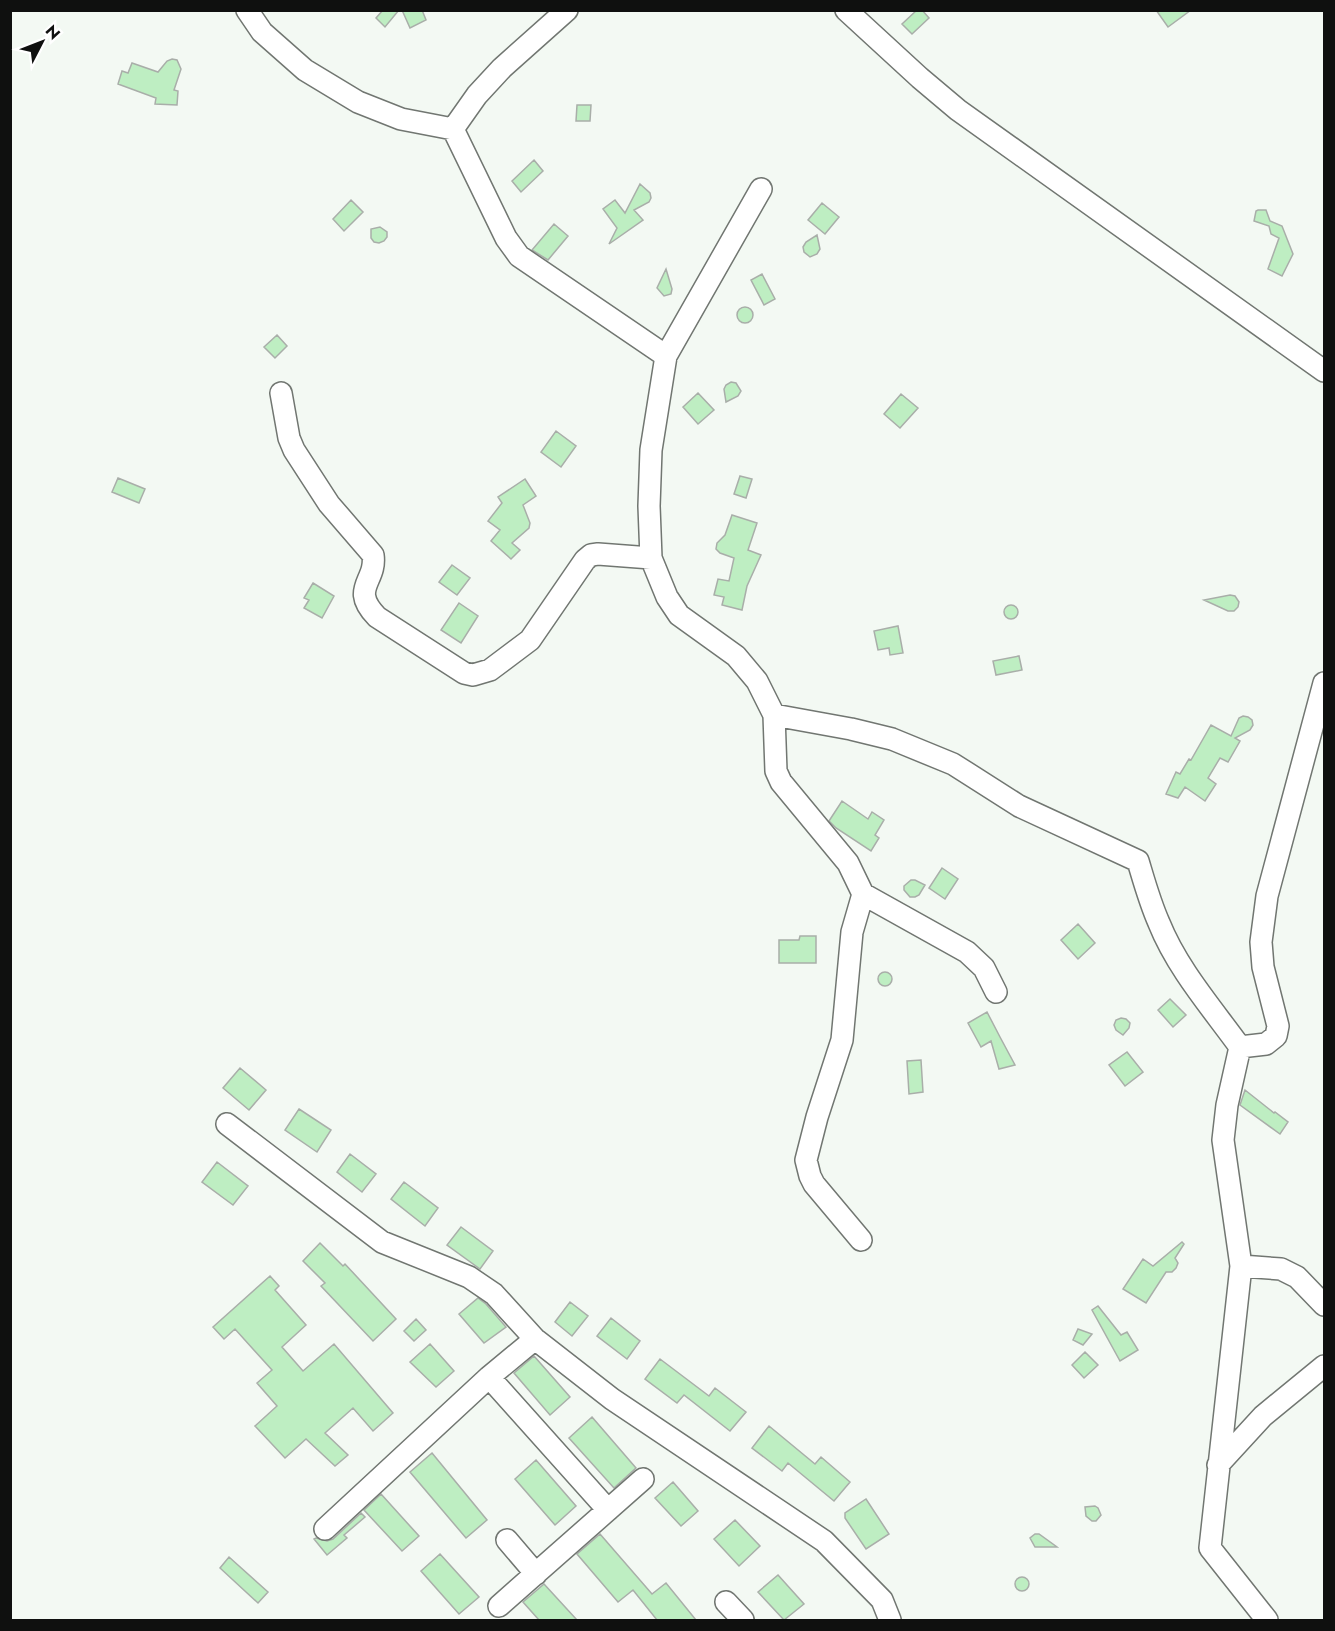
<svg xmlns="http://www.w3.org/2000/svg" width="1335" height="1631" viewBox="0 0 1335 1631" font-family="Jost,sans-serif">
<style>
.building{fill:#beeec2;stroke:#a9aea9;stroke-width:1.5}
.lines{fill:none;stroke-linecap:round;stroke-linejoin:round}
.minor-casing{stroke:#717671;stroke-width:24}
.minor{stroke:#fff;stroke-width:21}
</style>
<rect width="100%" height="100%" fill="#f3f9f3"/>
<!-- building -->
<path class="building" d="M383 10H399L385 27 376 18Z
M402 10H422L426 20 410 28Z
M917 10H922L929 18 912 34 902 24Z
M1156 10H1191L1168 27Z
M172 59 177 60 181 69 174 90 178 91 177 105 155 104 156 98 118 84 122 71 128 73 132 63 158 72 167 61Z
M577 105H591L590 121H576Z
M534 160 543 171 521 192 512 181Z
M640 184 650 193 651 198 649 202 634 210 643 220 609 244 617 228 603 209 615 200 625 213Z
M351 200 363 212 344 231 333 219Z
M822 203 839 217 825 234 808 220Z
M1258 210H1266L1270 221 1282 226 1293 254 1282 276 1268 269 1279 238 1271 234 1269 226 1254 221 1256 211Z
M554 224 568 236 548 260 532 250Z
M380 227 387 232V237L384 241 379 243 374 242 371 238V229Z
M817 235 820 249 817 254 810 257 804 252 803 247 806 242Z
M666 269 672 289 671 294 664 296 657 288Z
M762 274 775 299 764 305 751 280Z
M737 315a8 8 0 1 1 16 0a8 8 0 1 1-16 0Z
M277 335 287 346 275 358 264 347Z
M731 382 736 383 741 391 738 396 726 402 724 389 726 385Z
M698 393 714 410 698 424 683 407Z
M901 394 918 408 900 428 884 414Z
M556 431 576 446 561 467 541 452Z
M740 476 752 479 746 498 734 494Z
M118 478 145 489 139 503 112 492Z
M525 479 536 496 523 505 530 523 529 528 512 543 520 550 511 559 491 541 500 530 488 521 502 503 498 497Z
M732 515 757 523 748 550 761 555 747 586 742 610 722 605 724 597 714 595 718 579 729 581 734 558 720 553 716 549 717 543 725 535Z
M452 565 470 578 457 595 439 582Z
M313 583 334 596 322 618 304 608 309 600 304 598Z
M1230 595 1235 596 1239 602 1238 607 1234 611H1228L1204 600Z
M459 603 478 616 461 643 441 630Z
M1004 612a7 7 0 1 1 14 0a7 7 0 1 1-14 0Z
M898 626 903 653 890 655 889 648 878 650 874 631Z
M1019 656 1022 670 996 675 993 661Z
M1243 716 1248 717 1252 720 1253 725 1250 730 1235 738 1240 741 1228 762 1220 758 1208 778 1216 784 1205 801 1185 787 1178 798 1166 794 1176 772 1180 774 1189 759 1191 760 1211 725 1231 736 1239 718Z
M842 801 868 819 872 812 884 820 875 835 879 838 871 851 836 828 829 821Z
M942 868 958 879 945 899 929 888Z
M911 880H915L925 885 919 895 915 897H910L904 890V886Z
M1078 924 1095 943 1078 959 1061 940Z
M800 936H816V963H779V940H799Z
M878 979a7 7 0 1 1 14 0a7 7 0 1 1-14 0Z
M1170 999 1186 1015 1173 1027 1158 1010Z
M987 1012 1000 1037 1015 1065 999 1069 991 1041 981 1047 968 1023Z
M1121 1018 1126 1019 1130 1023 1129 1028 1123 1035 1116 1030 1114 1025 1116 1020Z
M1127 1052 1143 1072 1125 1086 1109 1065Z
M921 1060 923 1092 909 1094 907 1061Z
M240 1068 266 1090 249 1110 223 1088Z
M1245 1090 1274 1113 1275 1112 1288 1122 1280 1134 1240 1105Z
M299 1109 331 1130 317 1152 285 1130Z
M350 1154 376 1174 362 1192 337 1172Z
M217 1162 248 1186 233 1205 202 1182Z
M404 1182 438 1208 425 1226 391 1199Z
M461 1227 493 1251 480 1269 447 1245Z
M1182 1242 1184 1244 1175 1258 1178 1263 1176 1268 1172 1272H1166L1146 1303 1123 1289 1143 1259 1153 1266Z
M320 1243 343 1266 345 1264 396 1319 373 1341 321 1286 325 1283 303 1261Z
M270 1276 279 1286 275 1290 306 1325 282 1347 303 1371 334 1344 393 1413 373 1431 353 1408 325 1433 348 1455 335 1466 306 1439 285 1458 255 1426 277 1406 257 1383 272 1370 235 1329 224 1339 213 1327Z
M478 1298 486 1304 506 1327 484 1343 459 1314Z
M570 1302 588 1316 572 1336 555 1322Z
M1098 1306 1121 1335 1127 1332 1138 1350 1120 1361 1092 1310Z
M611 1318 640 1341 627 1359 597 1336Z
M416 1319 426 1330 414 1341 404 1331Z
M1078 1329 1092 1334 1083 1345 1073 1340Z
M430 1344 454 1371 436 1387 410 1362Z
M1085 1352 1098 1365 1084 1378 1072 1365Z
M534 1356 570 1397 550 1415 514 1373Z
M660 1359 709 1396 715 1388 746 1412 730 1431 684 1395 677 1403 645 1379Z
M592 1417 636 1468 614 1488 569 1438Z
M769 1426 815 1464 821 1457 850 1482 834 1501 788 1463 782 1471 752 1448Z
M432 1453 487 1520 466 1538 410 1472Z
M536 1460 576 1506 555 1525 515 1479Z
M673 1482 698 1511 681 1526 655 1498Z
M381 1494 419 1536 402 1551 364 1510Z
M866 1499 889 1534 866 1549 845 1518V1513Z
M1095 1506 1098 1508 1101 1515 1096 1521H1092L1086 1516 1085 1507Z
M361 1513 365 1517 344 1535 347 1538 327 1555 314 1539 316 1538 327 1541 333 1539Z
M735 1520 760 1546 739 1566 714 1539Z
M600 1534 652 1594 666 1583 696 1620H657L633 1590 618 1602 577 1554Z
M1035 1534H1039L1057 1547H1035L1030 1538Z
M440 1554 479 1597 459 1614 421 1571Z
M229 1557 268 1592 258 1603 220 1568Z
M778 1575 804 1604 784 1620 758 1592Z
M1015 1584a7 7 0 1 1 14 0a7 7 0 1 1-14 0Z
M544 1584 577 1620H539L523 1602Z"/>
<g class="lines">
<!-- minor casing -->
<g class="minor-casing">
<path id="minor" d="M247 10 262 32 305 70 358 102 401 119 453 129 506 238 519 256 666 356 651 450 649 506 651 558 667 597 679 615 736 656 757 681 774 715 776 771 781 782 848 863 863 894 852 932 842 1040 817 1117 806 1160 810 1176 814 1184 861 1240
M846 10 920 78 958 110 1324 371
M453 129 477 95 502 68 567 10
M666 356 761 189
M281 393 289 438 294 450 329 504 373 555C377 582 349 588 377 617L464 673 473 675 490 670 530 640 585 560 591 555 598 554 651 558
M774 715 851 729 892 739 953 764 1019 806 1138 861C1144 881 1150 903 1159 923 1177 968 1211 1007 1240 1047L1227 1105 1223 1140 1241 1266 1210 1548 1267 1620
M863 894 967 952 984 968 996 992
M1240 1047 1266 1044 1276 1036 1278 1026 1263 967 1261 942 1267 896 1324 683
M227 1124 382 1242 469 1277 494 1294 535 1339 612 1399 824 1541 882 1600 890 1620
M1241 1266 1281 1269 1297 1277 1324 1305
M489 1377 608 1510
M1218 1465 1263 1416 1324 1366
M325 1529 489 1377 535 1339
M507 1540 536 1574
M726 1602 743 1620
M499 1606 643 1479"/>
</g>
<!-- minor -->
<use href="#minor" class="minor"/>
</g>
<!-- border -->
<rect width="1335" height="1631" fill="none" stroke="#0f100f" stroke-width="24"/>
<!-- north arrow -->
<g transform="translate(42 42) rotate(48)" stroke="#ffffff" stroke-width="4.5" paint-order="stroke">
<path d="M0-4.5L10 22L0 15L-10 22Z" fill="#0f100f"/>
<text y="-9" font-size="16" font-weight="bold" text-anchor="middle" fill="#0f100f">N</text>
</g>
</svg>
